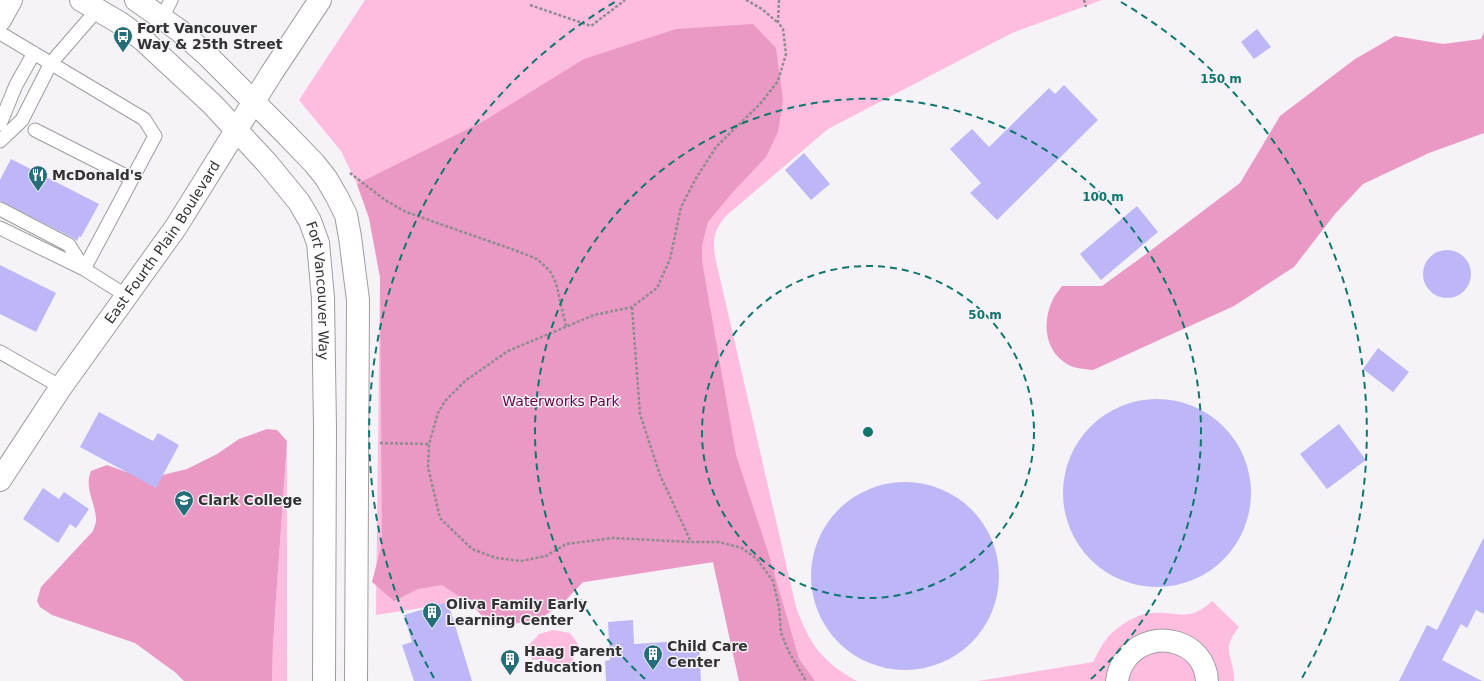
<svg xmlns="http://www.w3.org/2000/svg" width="1484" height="681" viewBox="0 0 1484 681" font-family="'DejaVu Sans',sans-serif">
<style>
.green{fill:#febcdf}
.forest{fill:#ea99c5}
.building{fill:#bdb7f7}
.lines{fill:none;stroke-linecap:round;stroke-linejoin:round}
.service-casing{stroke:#9e9ca0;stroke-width:15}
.minor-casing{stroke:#9e9ca0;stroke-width:24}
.tertiary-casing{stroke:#9e9ca0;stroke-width:24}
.secondary-casing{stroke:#9e9ca0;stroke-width:24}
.path{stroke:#8e8c8f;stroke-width:2.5;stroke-dasharray:3 2;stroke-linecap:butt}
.service{stroke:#fff;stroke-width:13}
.minor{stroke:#fff;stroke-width:22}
.tertiary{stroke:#fff;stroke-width:22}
.secondary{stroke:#fff;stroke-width:22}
.ring{fill:none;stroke:#0f766e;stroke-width:2;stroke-dasharray:7 5}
.labels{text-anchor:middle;stroke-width:3;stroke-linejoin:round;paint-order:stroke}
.poi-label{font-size:14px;font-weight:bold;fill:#333233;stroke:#f5f3f7;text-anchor:start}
.street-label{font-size:14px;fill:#333233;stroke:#f5f3f7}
.park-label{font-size:14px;fill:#670448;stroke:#f5f3f7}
.centre{fill:#0f766e;stroke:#f5f3f7;stroke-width:2}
.ring-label{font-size:12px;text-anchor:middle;font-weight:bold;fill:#0f766e;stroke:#f5f3f7;stroke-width:3;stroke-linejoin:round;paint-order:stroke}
</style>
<rect width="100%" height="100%" fill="#f5f3f7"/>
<!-- green -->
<path class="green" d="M365 0H1102L1012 33 828 129 727 215C713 230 712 241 716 261L796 607C809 643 822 662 857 681H739L713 562 376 615 380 277 369 218 357 184 341 151 299 100Z
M287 441V681H272L273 644Z
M1212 601 1239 627C1219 652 1235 656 1234 681H978L1093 662C1097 655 1100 647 1105 641 1114 628 1136 614 1151 613 1179 611 1189 623 1212 601Z
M553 630 570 633 578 644 575 655 570 665 559 667 544 659 532 660 529 645 539 634Z"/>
<!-- forest -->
<path class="forest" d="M753 24 776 48 783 100 778 132 766 157 732 193 708 222 702 245V261L736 455 769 555 799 659 815 681H739L713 562 583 582 566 600 539 620 492 627 472 605 442 585 418 589 394 601 372 582 382 543 380 277 369 218 357 184 482 122 584 59 676 29Z
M1484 32V133L1429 153 1363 184 1335 214 1294 267 1234 306 1093 370C1086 369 1078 369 1071 366 1045 354 1041 323 1053 299 1055 295 1059 290 1062 286H1102L1142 257 1240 183 1280 116 1355 59 1395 36 1443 44 1481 39Z
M267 429 277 430 287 441 273 644 272 681H184L176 673 135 643 52 615 40 607 37 601 41 587 93 531C94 527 97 522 96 518 95 502 84 488 91 471L107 465 126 472 154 477 187 469 217 454 239 439Z"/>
<!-- building -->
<path class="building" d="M1257 29 1271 47 1254 59 1241 42Z
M1064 85 1098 120 997 220 970 193 981 183 950 149 972 129 989 147 1049 88 1055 94Z
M804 153 830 184 811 200 785 170Z
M11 159 99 204 81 237 79 236 77 241 73 238 0 201V180Z
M1137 206 1158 232 1101 280 1080 254Z
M1423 274a24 24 0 1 1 48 0a24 24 0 1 1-48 0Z
M0 265 56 293 36 332 0 314Z
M1378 348 1409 372 1393 392 1363 369Z
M1063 493a94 94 0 1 1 188 0a94 94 0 1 1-188 0Z
M99 412 153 441 158 433 179 445 156 488 80 447Z
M1339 424 1366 460 1327 489 1300 454Z
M811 576a94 94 0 1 1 188 0a94 94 0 1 1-188 0Z
M43 488 59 499 64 492 89 509 76 528 70 524 58 543 23 519Z
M1484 537V614L1476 610 1467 628 1461 624 1442 660 1482 681H1399L1427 625 1437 630Z
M448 602 472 681H414L402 645 412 642 404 615Z
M633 620 634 644 667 642V648L699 646 701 681H606L605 661 610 660 608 622Z"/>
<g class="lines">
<!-- service casing -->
<g class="service-casing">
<path id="service" d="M162 18 171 0
M0 33 144 119 155 136 84 269
M0 124 16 85 34 53
M35 130 132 179
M0 141 22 120 51 63 97 10
M0 209 69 245 84 269
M0 228 84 269 127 296
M0 352 61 387"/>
</g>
<!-- minor casing -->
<g class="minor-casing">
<path id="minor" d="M0 20 11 0
M1117 681C1118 672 1122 663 1128 656 1154 627 1205 641 1207 681"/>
</g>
<!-- tertiary casing -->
<g class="tertiary-casing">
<g id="tertiary">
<path id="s1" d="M81 0 120 23 142 39 212 104 267 163 299 202 310 221 318 243 323 298 325 429 324 681"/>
<path d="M136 0 180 31 206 54 285 133 314 163 326 178 337 197 346 215 350 237 358 300 356 681"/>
</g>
</g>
<!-- secondary casing -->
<g class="secondary-casing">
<g id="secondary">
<path id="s2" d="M0 480 61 387 176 227 271 74 320 0"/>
</g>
</g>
<!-- path -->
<path class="path" d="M746 0 762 9 777 22
M779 0 778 22 783 29 786 54 778 81 760 104 716 147 695 180 681 207 670 259 657 288 632 307 594 315 508 351 465 381 445 401 438 413 429 444 428 467 440 518 472 549 496 558 521 561 546 556 566 544 613 538 691 542H719L742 548 757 559 773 581 779 607 781 633 789 652 806 681
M1084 0 1086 7
M530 5 591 26 625 0
M350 173 385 200 406 212 517 251 537 259 550 271 556 283 566 326
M632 307 640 414 660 475 691 542
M380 443 429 444"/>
<!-- service -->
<use href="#service" class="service"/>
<!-- minor -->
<use href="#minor" class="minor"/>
<!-- tertiary -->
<use href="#tertiary" class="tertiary"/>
<!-- secondary -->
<use href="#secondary" class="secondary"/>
</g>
<!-- distance rings -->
<g class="ring">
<circle cx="868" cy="432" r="166"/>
<path d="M645 679A333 333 0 1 1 1091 679"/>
<path d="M434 678A499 499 0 0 1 615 2M1121 2A499 499 0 0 1 1302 678"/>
</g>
<!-- icons -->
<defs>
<g id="bus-pin" transform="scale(1)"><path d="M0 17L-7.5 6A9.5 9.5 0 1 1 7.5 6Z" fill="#256d79" stroke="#f5f3f7"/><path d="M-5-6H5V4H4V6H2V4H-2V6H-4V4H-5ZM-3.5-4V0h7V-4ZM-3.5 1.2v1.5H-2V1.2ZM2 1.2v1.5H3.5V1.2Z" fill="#fff"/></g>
<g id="restaurant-pin" transform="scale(1)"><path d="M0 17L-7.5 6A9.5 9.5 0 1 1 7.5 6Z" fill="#256d79" stroke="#f5f3f7"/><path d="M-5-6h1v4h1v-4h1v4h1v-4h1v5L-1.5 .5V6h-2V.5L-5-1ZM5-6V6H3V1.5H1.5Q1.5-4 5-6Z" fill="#fff"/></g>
<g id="university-pin" transform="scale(1)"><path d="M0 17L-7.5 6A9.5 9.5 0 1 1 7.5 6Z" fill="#256d79" stroke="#f5f3f7"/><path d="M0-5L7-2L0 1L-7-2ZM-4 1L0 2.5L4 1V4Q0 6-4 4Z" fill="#fff"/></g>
<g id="building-pin" transform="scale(1)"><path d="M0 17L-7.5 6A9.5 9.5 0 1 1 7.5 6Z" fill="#256d79" stroke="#f5f3f7"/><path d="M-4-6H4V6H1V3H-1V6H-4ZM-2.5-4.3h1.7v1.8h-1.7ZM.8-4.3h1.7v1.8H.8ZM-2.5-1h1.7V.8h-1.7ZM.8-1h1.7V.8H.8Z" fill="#fff"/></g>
</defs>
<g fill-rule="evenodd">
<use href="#bus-pin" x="123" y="36"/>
<use href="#restaurant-pin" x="38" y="175"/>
<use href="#university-pin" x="184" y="500"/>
<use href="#building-pin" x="432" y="612"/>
<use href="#building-pin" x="653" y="654"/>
<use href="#building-pin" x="510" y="659"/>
</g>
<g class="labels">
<!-- poi labels -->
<g class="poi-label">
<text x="137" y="33">Fort Vancouver<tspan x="137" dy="16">Way &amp; 25th Street</tspan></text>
<text x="52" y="180">McDonald's</text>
<text x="198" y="505">Clark College</text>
<text x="446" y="609">Oliva Family Early<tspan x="446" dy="16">Learning Center</tspan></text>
<text x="667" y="651">Child Care<tspan x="667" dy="16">Center</tspan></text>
<text x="524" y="656">Haag Parent<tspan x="524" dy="16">Education</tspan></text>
</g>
<!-- street labels -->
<g class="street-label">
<text dy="5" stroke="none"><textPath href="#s2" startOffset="288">East Fourth Plain Boulevard</textPath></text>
<text dy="5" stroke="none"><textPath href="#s1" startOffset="392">Fort Vancouver Way</textPath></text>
</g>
<!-- park labels -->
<g class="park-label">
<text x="561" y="406">Waterworks Park</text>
</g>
</g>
<circle cx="868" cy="432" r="6" class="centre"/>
<g class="ring-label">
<text x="1221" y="83">150 m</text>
<text x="1103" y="201">100 m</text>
<text x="985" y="319">50 m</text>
</g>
</svg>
